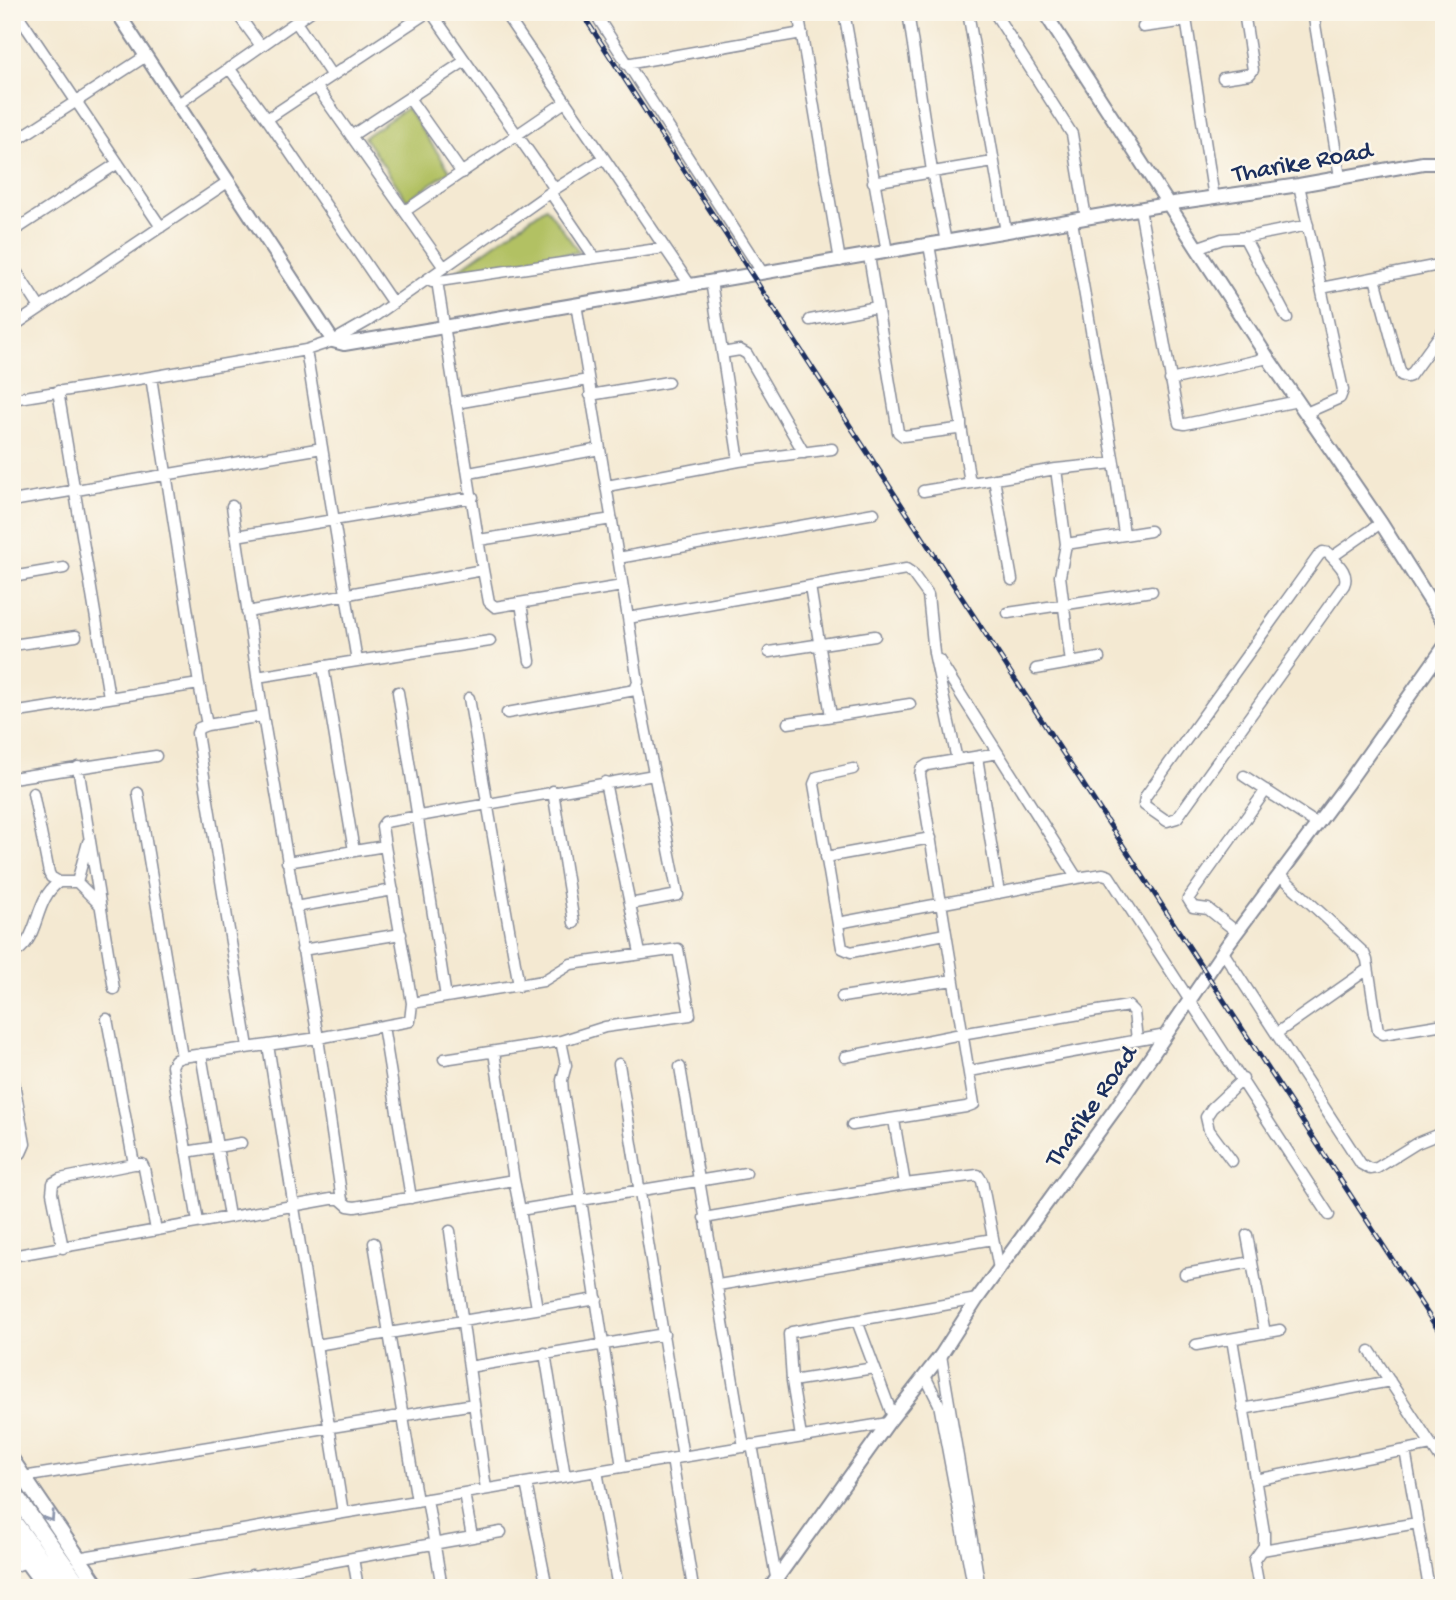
<svg xmlns="http://www.w3.org/2000/svg" width="1456" height="1600" viewBox="0 0 1456 1600" font-family="'Gochi Hand',sans-serif">
<style>
.green{fill:#b2c164;stroke:#667861;stroke-width:2}
.lines{fill:none;stroke-linecap:round;stroke-linejoin:round}
.minor-casing{stroke:#888c98;stroke-width:13}
.tertiary-casing{stroke:#888c98;stroke-width:16}
.secondary-casing{stroke:#888c98;stroke-width:18}
.trunk-casing{stroke:#888c98;stroke-width:19}
.minor{stroke:#fff;stroke-width:10}
.tertiary{stroke:#fff;stroke-width:12}
.secondary{stroke:#fff;stroke-width:14}
.trunk{stroke:#fff;stroke-width:16}
.rail-casing{stroke:#1b2f5e;stroke-width:5}
.rail{stroke:#fbf7ec;stroke-width:2.5;stroke-dasharray:8;stroke-linecap:butt}
.oneway{stroke:#8d97ae}
.labels{text-anchor:middle;stroke-width:5;stroke-linejoin:round;paint-order:stroke}
.street-label{font-size:26px;fill:#1b2f5e;stroke:#fbf7ec}
</style>
<rect width="100%" height="100%" fill="#fbf7ec"/>
<filter id="ink" filterUnits="userSpaceOnUse"><feTurbulence type="fractalNoise" baseFrequency=".0143" numOctaves="2"/><feDisplacementMap in="SourceGraphic" scale="14" xChannelSelector="R" yChannelSelector="G"/><feConvolveMatrix kernelMatrix="1 2 1 2 8 2 1 2 1" color-interpolation-filters="sRGB"/></filter>
<filter id="wash" filterUnits="userSpaceOnUse"><feTurbulence type="fractalNoise" baseFrequency=".00686" numOctaves="4" result="noise"/><feDisplacementMap in="SourceGraphic" scale="28" xChannelSelector="R" yChannelSelector="G"/><feGaussianBlur stdDeviation="1.57" result="paint"/><feColorMatrix in="noise" values="0 0 0 0 0 0 0 0 0 0 0 0 0 0 0 0 0 1.4 0 .05"/><feComposite in="paint" operator="in"/></filter>
<g filter="url(#wash)">
<rect width="100%" height="100%" fill="#f4e9d2"/>
<!-- green -->
<path class="green" d="M407 108 450 171 407 200 364 137Z
M546 207 579 252 455 272Z"/>
</g>
<g filter="url(#ink)">
<g class="lines">
<!-- minor casing -->
<g class="minor-casing">
<path id="minor" d="M16 12 161 227
M236 12 261 46
M431 12 555 189
M594 12 762 272
M798 12 840 261
M844 12 887 252
M908 12 932 171 946 242
M968 12 1006 232
M994 12 1072 134 1086 218
M1185 12 1214 198
M1313 12 1340 177
M296 22 332 76
M1143 27 1187 21
M626 64 802 33
M229 68 267 119 428 12
M1223 78 1250 74 1253 70 1244 12
M316 86 443 266
M409 98 462 173
M178 104 310 12
M267 119 392 302
M351 136 465 61
M12 143 146 56
M604 158 690 285
M873 182 993 162
M1299 185 1343 390 1340 398 1306 413
M550 192 595 258
M1140 209 1179 423 1185 424 1298 401
M405 211 565 102
M1072 221 1114 463
M12 232 118 163
M1244 237 1287 318
M1196 248 1222 239 1248 237 1308 225
M869 256 898 432 903 436 957 429 961 426V422L929 245
M12 265 40 308
M1375 278 1401 375 1407 377 1410 376 1444 329
M711 281 739 461
M432 282 664 248
M1321 288 1444 264
M576 304 628 618
M810 320 877 307
M12 327 229 181
M306 350 357 661 490 641
M722 353 740 350 747 354 804 453
M1170 380 1268 358
M58 391 109 697
M590 395 668 382
M12 399 151 377 306 350 333 341 368 321 555 189 604 158 504 12
M456 403 588 380
M961 426 970 483
M1056 469 1066 544 1150 531
M469 473 600 449
M994 479 1012 580
M607 486 739 461 832 449
M923 491 1056 469 1114 463 1124 534
M12 501 322 448
M232 506 263 716 207 725 199 728 197 733 248 1047
M236 536 473 497
M479 540 612 519
M1066 544 1060 576 1071 663
M1323 552 1328 553C1336 562 1350 573 1344 585L1177 818 1167 821 1144 805 1145 797 1319 555Z
M1332 557 1381 523
M618 558 874 513
M483 570 489 602 495 607 622 586
M12 577 64 568
M810 586 831 716
M521 603 530 661
M247 612 483 570 437 281
M1008 613 1152 591
M12 645 76 636
M769 652 875 636
M939 660 1077 878
M323 666 354 851
M1036 669 1099 658
M257 677 357 661
M199 684 207 725
M398 692 446 997 412 1003
M469 698 519 986
M12 713 199 684 151 377
M507 713 635 690 638 682 628 618 906 569 912 573 928 595 934 653 957 760
M263 716 318 1038 342 1200
M788 723 910 704
M977 757 999 893
M78 767 114 989
M853 769 817 777 814 784 842 948 851 952 945 934
M1244 776 1317 824
M12 778 156 756
M605 782 640 953
M553 791 574 923
M33 793 49 873 51 877 59 882
M138 793 182 1057 318 1038 410 1021 412 1003 385 846 382 826 385 822 654 775
M826 857 931 838
M287 862 385 846
M1280 875 1364 953 1367 960 1378 1031 1383 1034 1444 1024
M77 882 88 842
M630 904 678 895 637 687
M295 907 393 890
M838 923 1077 878 1103 874 1109 876 1329 1215
M1237 932 1208 909 1193 907 1188 899 1266 790
M302 950 401 934
M1223 952 1361 1164 1370 1169 1377 1168 1417 1143 1444 1132
M12 954C41 942 32 901 59 882H77L100 905
M842 997 953 980
M107 1019 134 1164
M383 1026 411 1198
M1277 1033 1368 969
M561 1041 566 1065 562 1080 563 1092 581 1200 622 1467
M268 1045 343 1513 888 1423
M494 1052 514 1180
M201 1054 229 1216
M182 1057 175 1060 172 1066 198 1222
M845 1057 961 1034 1128 1006 1134 1012 1137 1040
M444 1059 561 1041 605 1027 690 1015 678 949 571 964 543 981 446 997
M619 1064 683 1457
M680 1067 744 1447
M970 1071 1166 1035
M12 1072 25 1144 21 1153 12 1157
M894 1120 905 1184
M852 1125 966 1107 974 1104 920 775 921 769 927 765 998 753
M186 1152 241 1143
M1232 1161 1209 1130 1206 1117 1212 1108 1243 1079
M520 1210 537 1308
M704 1218 905 1184 978 1175 982 1181 999 1269
M450 1231 486 1489
M1247 1235 1265 1333
M374 1243 417 1501
M63 1248 52 1193 53 1183 60 1179 134 1164H142L144 1168 156 1230
M12 1256 331 1199H340L348 1206 355 1207 514 1180 520 1210 746 1173
M1185 1274 1252 1262
M718 1285 993 1239
M857 1321 893 1417
M1232 1339 1264 1532V1546L1254 1560 1259 1588
M316 1345 597 1299
M1196 1345 1280 1330
M1370 1351 1444 1464
M545 1353 565 1476
M941 1355 980 1588
M469 1367 664 1334
M925 1376 939 1404 972 1580
M792 1381 874 1368
M1243 1409 1390 1381
M801 1437 792 1381 789 1334 792 1332 977 1299
M752 1445 778 1588
M1405 1450 1429 1588
M672 1459 693 1588
M597 1471 618 1588
M23 1477 474 1404
M1255 1480 1431 1445
M526 1483 547 1588
M464 1493 472 1537
M427 1499 442 1588
M1262 1550 1417 1523
M77 1558 343 1513
M353 1558 501 1532
M12 1567 27 1562
M252 1575 254 1588
M187 1588 353 1558 358 1588"/>
</g>
<!-- tertiary casing -->
<g class="tertiary-casing">
<path id="tertiary" d="M117 12 333 341 344 344 1167 204 1299 185 1423 163H1437L1444 166
M1044 12 1268 358 1381 523 1444 623
M770 1588 888 1423 941 1355 977 1299 1118 1105 1228 944 1347 784 1444 647"/>
</g>
<!-- secondary casing -->
<g class="secondary-casing">
<path id="secondary" d="M12 1460 99 1588
M12 1542 46 1588"/>
</g>
<!-- trunk casing -->
<g class="trunk-casing">
<path id="trunk" d="M12 1491 81 1588
M12 1520 62 1588"/>
</g>
<!-- minor -->
<use href="#minor" class="minor"/>
<!-- tertiary -->
<use href="#tertiary" class="tertiary"/>
<!-- secondary -->
<use href="#secondary" class="secondary"/>
<!-- trunk -->
<use href="#trunk" class="trunk"/>
<!-- rail casing -->
<g class="rail-casing">
<path id="rail" d="M581 12 1444 1339"/>
</g>
<!-- rail -->
<use href="#rail" class="rail"/>
</g>
<!-- one-way arrows -->
<defs><path id="oneway-chevron" d="M-2-3.5L2.5 0L-2 3.5" fill="none" stroke-width="1.6" stroke-linecap="round" stroke-linejoin="round" transform="scale(1.75)"/></defs>
<use class="oneway" href="#oneway-chevron" transform="translate(50 1517) rotate(57)"/>
</g>
<g class="labels">
<!-- street labels -->
<g class="street-label">
<text transform="translate(1302 160) rotate(-10)" y="9">Tharike Road</text>
<text transform="translate(1089 1105) rotate(-55)" y="9">Tharike Road</text>
</g>
</g>
<!-- margin -->
<rect width="1456" height="1600" fill="none" stroke="#fbf7ec" stroke-width="42"/>
</svg>
